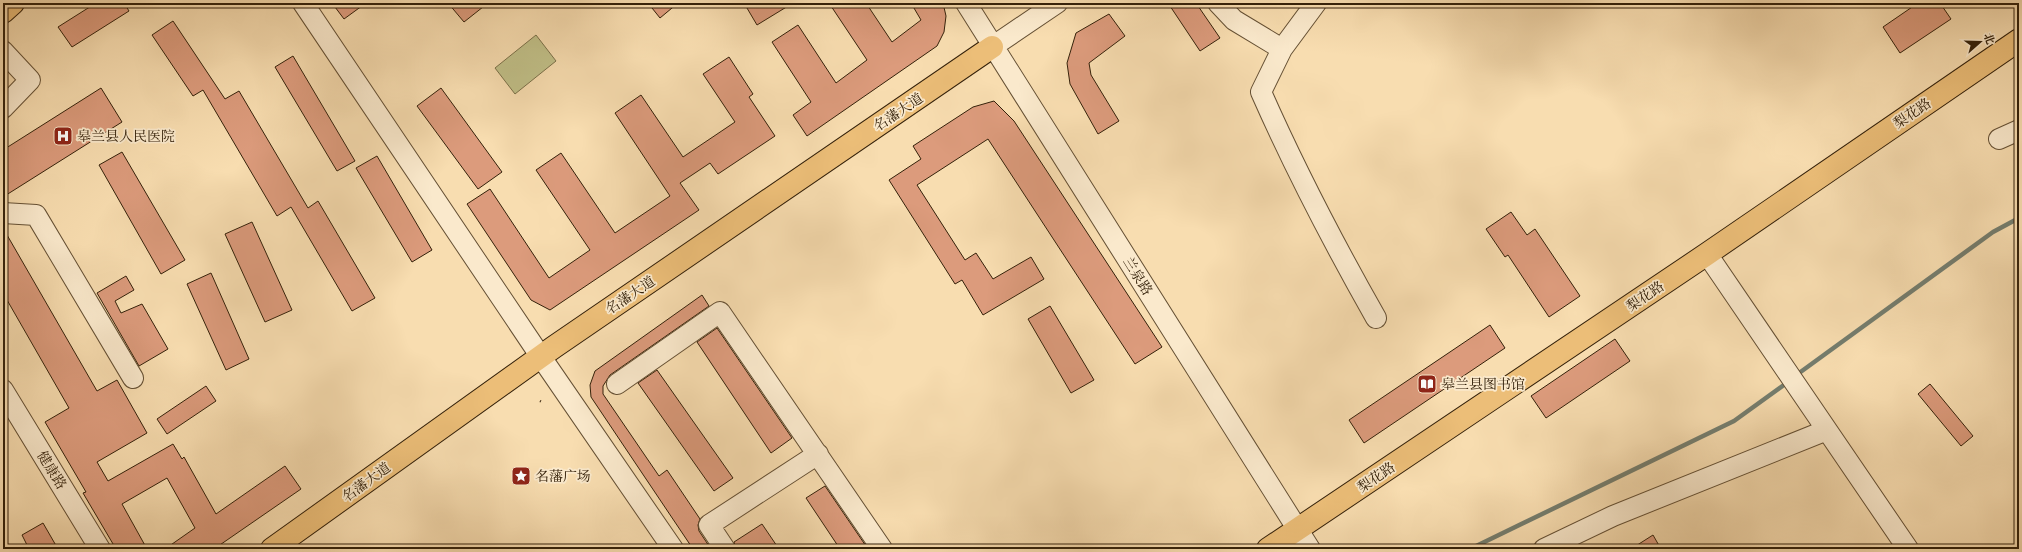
<svg xmlns="http://www.w3.org/2000/svg" width="2022" height="552" viewBox="0 0 2022 552" font-family="Vollkorn,'Noto Serif SC',serif">
<style>
.green{fill:#c1c088;stroke:#7a7049}
.lines{fill:none;stroke-linecap:round;stroke-linejoin:round}
.stream{stroke:#747d6e;stroke-width:4.5}
.building{fill:#dc9b7c;stroke:#34210a}
.minor-casing{stroke:#655034;stroke-width:22}
.major-casing{stroke:#34210a;stroke-width:24}
.path{stroke:#34210a;stroke-width:2.5;stroke-dasharray:1 2;stroke-linecap:butt}
.minor{stroke:#fae9cc;stroke-width:20}
.major{stroke:#ecbe78;stroke-width:22}
.labels{text-anchor:middle;stroke-width:3.5;stroke-linejoin:round;paint-order:stroke}
.street-label{font-size:14px;fill:#34210a;stroke:#fae9cc}
.poi-label{font-size:14px;fill:#34210a;stroke:#fae9cc;text-anchor:start}
</style>
<rect width="100%" height="100%" fill="#f8ddb0"/>
<filter id="stains"><feTurbulence type="fractalNoise" baseFrequency=".005" numOctaves="4"/><feColorMatrix values="0 0 0 0 .2 0 0 0 0 .09 0 0 0 0 .02 0 0 0 .5 -.17"/></filter>
<radialGradient id="worn" r=".72"><stop offset=".6" stop-color="#630" stop-opacity="0"/><stop offset="1" stop-color="#630" stop-opacity=".3"/></radialGradient>
<!-- green -->
<path class="green" d="M536 35 556 61 515 94 495 68Z"/>
<g class="lines">
<!-- stream -->
<path class="stream" d="M1795 376 1993 232 2019 218
M1470 549 1734 421 1788 382"/>
</g>
<!-- building -->
<path class="building" d="M96 3H124L129 11 72 47 58 27Z
M332 3H366L344 19Z
M448 3H488L464 22Z
M648 3H678L660 18Z
M744 3H793L757 25Z
M829 3H866L892 42 921 20 911 3H943L946 16 944 32 937 46 807 136 793 115 811 102 772 42 798 25 836 83 867 60Z
M1168 3H1196L1220 38 1200 51Z
M1918 3H1940L1951 19 1900 53 1883 27Z
M1109 14 1125 36 1089 63 1091 75 1119 121 1098 134 1070 84 1067 63 1076 33Z
M173 21 225 99 239 91 308 208 318 201 375 298 352 311 291 207 277 216 203 90 193 96 152 35Z
M293 56 355 161 337 171 275 67Z
M729 57 753 94 749 97 775 136 718 174 710 163 680 183 699 210 550 310 531 300 467 204 490 189 549 278 590 250 536 170 561 153 615 233 670 196 615 113 641 95 683 157 735 122 703 74Z
M101 88 122 122 3 197V150Z
M441 88 502 172 478 189 417 106Z
M994 101 1014 121 1162 347 1135 364 988 139 917 185 965 260 976 253 993 279 1031 257 1044 279 983 315 962 280 955 284 889 180 921 159 913 146 973 107Z
M122 152 185 260 161 274 99 165Z
M377 156 432 250 412 262 356 168Z
M1511 212 1527 235 1535 229 1580 296 1549 317 1508 255 1505 257 1486 229Z
M252 222 292 310 265 322 225 234Z
M3 228 97 391 117 380 147 433 97 462 108 481 173 444 182 459 184 457 216 514 285 466 301 489 214 549H165L195 528 167 478 122 504 147 549H116L83 493 86 492 45 422 69 408 3 293Z
M211 273 249 359 226 370 187 284Z
M126 276 134 290 115 301 121 313 142 304 168 349 139 366 97 293Z
M702 295 709 306 610 375 603 386V394L659 476 667 470 700 519 698 525 699 531 711 549H693L591 397 590 385 595 371Z
M1050 306 1094 380 1071 393 1028 319Z
M1490 325 1505 348 1364 443 1349 420Z
M717 328 792 438 771 453 697 342Z
M1615 339 1630 361 1546 418 1531 396Z
M657 370 733 478 714 491 638 383Z
M1930 384 1973 436 1961 446 1918 394Z
M206 386 216 401 167 434 157 419Z
M825 486 868 549H840L806 498Z
M43 523 58 549H29L22 535Z
M762 524 779 549H736L734 542Z
M1653 535 1661 549H1631Z"/>
<g class="lines">
<!-- minor casing -->
<g class="minor-casing">
<path id="minor" d="M303 3 541 357 673 549
M966 3 1310 549
M1218 3 1234 20 1282 49
M1316 3 1282 49 1261 92C1295 169 1334 244 1376 318
M992 47 1057 3
M3 51 30 80 3 108
M1999 139 2019 130
M3 213 36 215 133 378
M1707 254 1908 549
M617 384 720 312 882 549
M3 390 100 549
M725 549 709 525 818 454
M1544 549 1613 516 1827 430"/>
</g>
<!-- major casing -->
<g class="major-casing">
<path id="major" d="M3 12 13 3
M272 549 554 347 992 47
M1268 549 1707 254 2019 40"/>
</g>
<!-- path -->
<path class="path" d="M540 401 542 402"/>
<!-- minor -->
<use href="#minor" class="minor"/>
<!-- major -->
<use href="#major" class="major"/>
</g>
<!-- icons -->
<defs>
<g id="hospital-square" transform="scale(1)"><rect x="-9" y="-9" width="18" height="18" rx="4" fill="#8f2418" stroke="#fae9cc"/><path d="M-5-5h3v3.5h4V-5h3V5h-3V1.5h-4V5h-3Z" fill="#fff"/></g>
<g id="library-square" transform="scale(1)"><rect x="-9" y="-9" width="18" height="18" rx="4" fill="#8f2418" stroke="#fae9cc"/><path d="M-6-4Q-3-5.5-.7-3.5V5Q-3 3-6 4ZM6-4Q3-5.5 .7-3.5V5Q3 3 6 4Z" fill="#fff"/></g>
<g id="sight-square" transform="scale(1)"><rect x="-9" y="-9" width="18" height="18" rx="4" fill="#8f2418" stroke="#fae9cc"/><path d="M0-6L1.8-2.2L6-1.7L2.9 1.2L3.7 5.4L0 3.3L-3.7 5.4L-2.9 1.2L-6-1.7L-1.8-2.2Z" fill="#fff"/></g>
</defs>
<g fill-rule="evenodd">
<use href="#hospital-square" x="63" y="136"/>
<use href="#library-square" x="1427" y="384"/>
<use href="#sight-square" x="521" y="476"/>
</g>
<g class="labels">
<!-- street labels -->
<g class="street-label">
<text transform="translate(898 112) rotate(-34)" y="5">名藩大道</text>
<text transform="translate(1912 113) rotate(-34)" y="5">梨花路</text>
<text transform="translate(1138 276) rotate(58)" y="5">兰泉路</text>
<text transform="translate(630 295) rotate(-34)" y="5">名藩大道</text>
<text transform="translate(1645 296) rotate(-34)" y="5">梨花路</text>
<text transform="translate(52 470) rotate(58)" y="5">健康路</text>
<text transform="translate(1376 477) rotate(-34)" y="5">梨花路</text>
<text transform="translate(366 482) rotate(-36)" y="5">名藩大道</text>
</g>
<!-- poi labels -->
<g class="poi-label">
<text x="77" y="141">皋兰县人民医院</text>
<text x="1441" y="389">皋兰县图书馆</text>
<text x="535" y="481">名藩广场</text>
</g>
</g>
<!-- margin -->
<rect width="2022" height="552" fill="none" stroke="#f8ddb0" stroke-width="16"/>
<rect x="4" y="4" width="2014" height="544" fill="none" stroke="#34210a" stroke-width="2"/>
<rect x="8" y="8" width="2006" height="536" fill="none" stroke="#34210a"/>
<!-- north arrow -->
<g transform="translate(1980 42) rotate(70)" stroke="#fae9cc" stroke-width="3" paint-order="stroke">
<path d="M0-3L7 15L0 10L-7 15Z" fill="#34210a"/>
<text y="-6" font-size="11" font-weight="bold" text-anchor="middle" fill="#34210a">北</text>
</g>
<rect width="100%" height="100%" filter="url(#stains)"/>
<rect width="100%" height="100%" fill="url(#worn)"/>
</svg>
